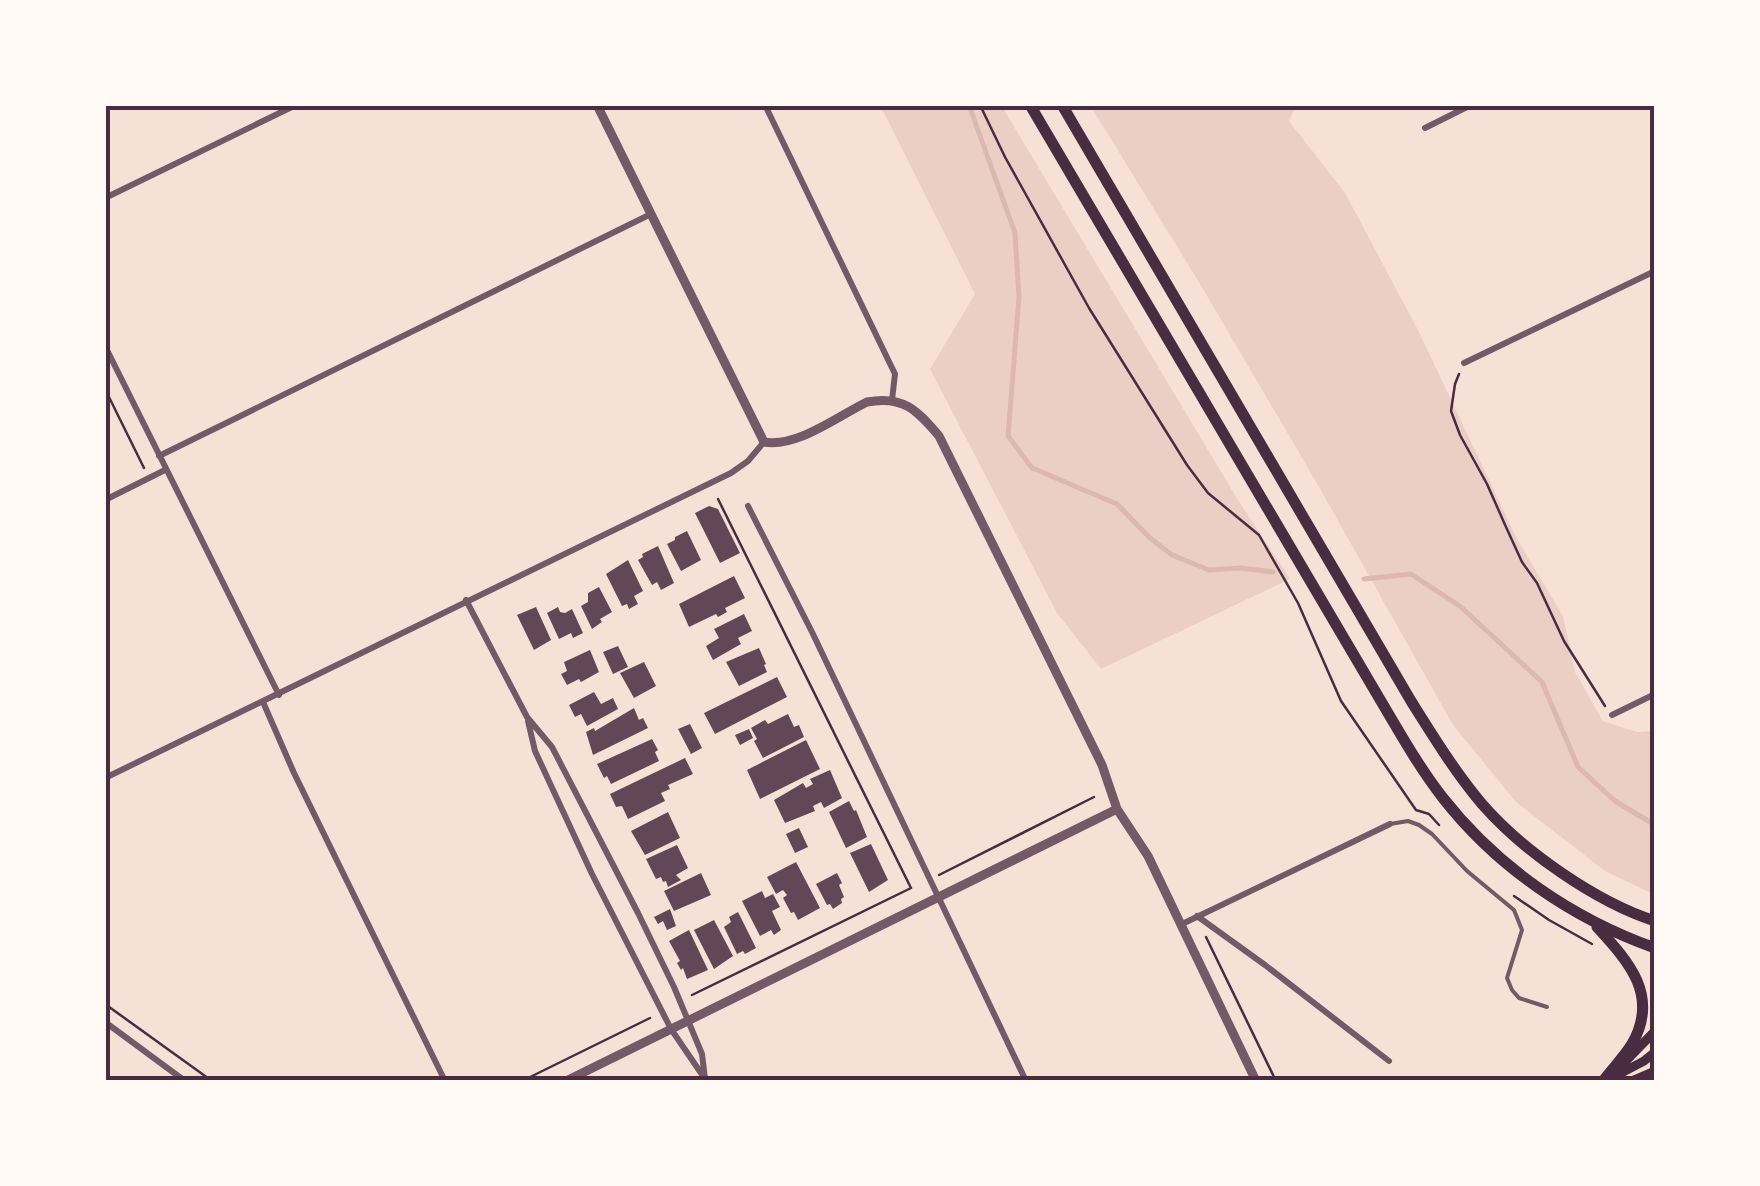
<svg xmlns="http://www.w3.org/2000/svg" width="1760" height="1186" viewBox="0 0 1760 1186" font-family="Georgia,serif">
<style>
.green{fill:#ebcfc5}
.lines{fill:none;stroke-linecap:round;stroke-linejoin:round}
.stream{stroke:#dcb8b0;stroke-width:5}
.building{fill:#644757}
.path{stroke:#4a2c40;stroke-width:2.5}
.service{stroke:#755966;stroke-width:4}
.minor{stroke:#755966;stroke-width:6}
.tertiary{stroke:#755966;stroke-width:9}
.secondary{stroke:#4a2c40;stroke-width:9}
.trunk{stroke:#4a2c40;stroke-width:11}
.neatline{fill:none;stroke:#4a2c40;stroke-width:4}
</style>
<rect width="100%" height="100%" fill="#f7e1d7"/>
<!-- green -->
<path class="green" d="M880 105H1001L1238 500 1290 579 1101 669 1057 613 930 369 975 294Z
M1090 105H1296L1289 121 1345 193 1418 330 1517 539 1563 616 1575 672 1603 721 1637 732 1655 731V895L1605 871 1516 802 1453 725 1315 480 1200 284Z"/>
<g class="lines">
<!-- stream -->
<path class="stream" d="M969 105 1015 233 1019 297 1008 436 1032 468 1117 504 1150 538 1172 555 1209 570 1241 568 1273 572
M1364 579 1411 574 1461 607 1542 682 1578 767 1615 801 1655 825"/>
</g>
<!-- building -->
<path class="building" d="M709 506 718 509 740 553 720 563 695 513Z
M687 531 701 560 681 571 667 544 675 540V537Z
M658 546 674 583 661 590 657 582 652 585 638 560 643 557 642 554Z
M628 560 643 591 634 596 638 604 629 609 627 604 622 606 606 574Z
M734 576 745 598 725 608 727 612 718 617 716 614 689 627 679 604Z
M599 587 612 612 600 619 602 622 592 629 581 606 588 602V593Z
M536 607 551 640 534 650 517 615Z
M558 607 560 612 565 613 572 609 583 633 573 638 571 633 559 639 547 613Z
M744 614 752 631 738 638 741 644 713 660 706 646 719 638 714 629Z
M618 646 628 667 613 674 603 652Z
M759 648 766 664 764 665 767 672 739 686 726 662Z
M590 650 599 672 581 682 579 679 567 685 561 674 567 671 564 662Z
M644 662 656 686 634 698 620 673Z
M777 677 787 697 715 734 704 713Z
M594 692 601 704 613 698 618 709 587 726 581 714 575 717 569 705Z
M634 708 639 720 643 718 648 728 593 755 586 732 594 728 595 731Z
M788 714 794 727 799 725 804 737 763 758 754 741 757 739 751 728 765 720 768 724Z
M690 724 702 748 691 754 678 729Z
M749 729 753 738 740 745 735 735Z
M652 739 658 750 655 752 659 761 611 784 607 776 604 778 597 764Z
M806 740 820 769 760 799 747 770Z
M685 758 693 774 668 785 670 789 661 793 665 801 628 819 622 806 616 807 610 794Z
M830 770 842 798 824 808 821 802 813 806 815 811 785 823 774 800 803 783 806 788 813 784 810 779Z
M849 801 854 811 856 810 867 837 846 848 829 812Z
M668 812 680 838 645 855 631 831Z
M799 828 808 847 795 853 786 834Z
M871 844 888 880 869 892 850 853Z
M677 845 688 868 676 875 681 880 668 887 666 881 663 882 661 877 656 879 646 859Z
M796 862 820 908 798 920 794 912 791 913 783 898 787 895 783 890 776 894 767 877Z
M701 873 711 895 674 911 664 891Z
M837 873 842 883 839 885 844 897 841 899 842 903 833 909 830 904 827 905 816 884Z
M762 891 765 898 773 894 780 907 772 911 781 930 774 935 771 930 760 936 742 901Z
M670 909 676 926 667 930 663 921 658 924 654 917Z
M738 912 756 948 745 954 743 951 737 954 724 927 731 922 729 917Z
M714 920 733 956 714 969 694 930Z
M689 930 708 970 687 979 683 968 681 970 677 963 680 961 669 941Z"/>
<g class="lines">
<!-- path -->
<path class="path" d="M980 105 1005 157 1089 308 1187 465 1208 493 1259 535 1298 603 1341 701 1416 810 1429 814 1439 825
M1459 374 1455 384 1451 411 1460 435 1487 484 1506 527 1522 562 1537 583 1564 641 1605 706
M105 389 144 468
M939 875 1094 797
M1514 896 1549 920 1592 944
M1206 937 1276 1081
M692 995 911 888 718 499
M105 1004 212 1081
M522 1081 650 1018"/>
<!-- service -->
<path class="service" d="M1390 824 1408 821 1419 825 1432 834 1467 871 1514 910 1522 930 1507 978 1512 990 1519 998 1547 1007"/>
<!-- minor -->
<path class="minor" d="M765 105 895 374 892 400
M1425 128 1471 105
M105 198 296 105
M105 346 279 695
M1464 363 1655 271
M159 456 651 214
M105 500 165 470
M748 506 812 632 1026 1081
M466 600 527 717 552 747 638 913 674 987 702 1054 705 1079
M263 702 294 773 445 1081
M1612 715 1655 694
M528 721 535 751 592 874 671 1029 703 1076
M105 778 731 473 748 461 764 442
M1197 916 1265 965 1389 1061
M1180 925 1390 824
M105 1022 185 1081"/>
<!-- tertiary -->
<path class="tertiary" d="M597 105 764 442C797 448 838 416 867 402 903 395 917 410 939 436L1102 765 1117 809 1148 856 1256 1081
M566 1081 1117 809"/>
<!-- secondary -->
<path class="secondary" d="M1621 1066 1655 1031
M1606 1081 1644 1061 1655 1052"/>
<!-- trunk -->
<path class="trunk" d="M1030 105 1388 713C1405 742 1422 771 1443 798 1497 867 1573 919 1655 948
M1062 105 1411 701C1433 736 1455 772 1482 804 1523 851 1596 902 1655 921
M1597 927C1628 961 1660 995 1632 1044 1624 1057 1612 1069 1603 1081
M1634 1081 1655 1072"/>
</g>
<!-- border -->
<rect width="1760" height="1186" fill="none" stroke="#fffaf5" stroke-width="215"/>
<rect x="108" y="108" width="1544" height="970" class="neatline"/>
</svg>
